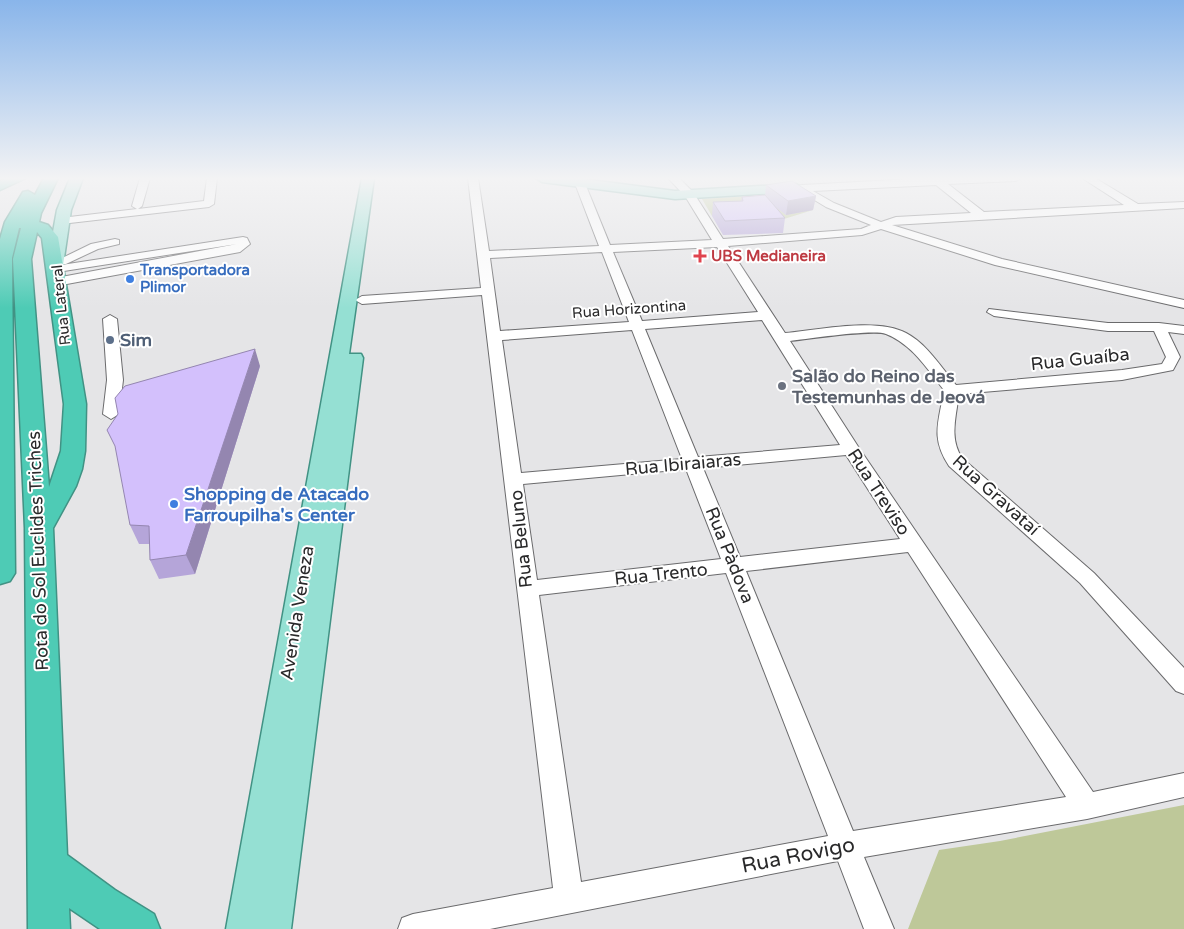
<svg xmlns="http://www.w3.org/2000/svg" width="1184" height="929" viewBox="0 0 1184 929" font-family="'Varela Round',sans-serif">
<style>
.green{fill:#bec899}
.lines{fill:none;stroke-linecap:round;stroke-linejoin:round}
.minor-casing{stroke:#6a6a6c;stroke-width:2}
.major-casing{stroke:#419284;stroke-width:3}
.highway-casing{stroke:#419284;stroke-width:3}
.minor{fill:#fff;fill-rule:evenodd}
.major{fill:#95e0d3;fill-rule:evenodd}
.highway{fill:#4ecbb5;fill-rule:evenodd}
.wall{fill:#b5a5d9}
.shaded-wall{fill:#9486b0}
.building{fill:#d3c0fc;stroke:#9486b0}
.health-dot{fill:#e0444e;stroke:#fff;stroke-width:2}
.shop-dot{fill:#3f7fe0;stroke:#fff;stroke-width:2}
.service-dot{fill:#5c6f8a;stroke:#fff;stroke-width:2}
.worship-dot{fill:#6b7280;stroke:#fff;stroke-width:2}
.labels{text-anchor:middle;stroke-width:4;stroke-linejoin:round;paint-order:stroke}
.far-health-label{font-size:15px;font-weight:bold;fill:#be3a42;stroke:#fff;text-anchor:start}
.far-shop-label{font-size:15px;font-weight:bold;fill:#366cbe;stroke:#fff;text-anchor:start}
.far-street-label{font-size:15px;fill:#29292a;stroke:#fff}
.service-label{font-size:18px;font-weight:bold;fill:#4e5e75;stroke:#fff;text-anchor:start}
.street-label{font-size:18px;fill:#29292a;stroke:#fff}
.worship-label{font-size:18px;font-weight:bold;fill:#5b616d;stroke:#fff;text-anchor:start}
.shop-label{font-size:18px;font-weight:bold;fill:#366cbe;stroke:#fff;text-anchor:start}
.near-street-label{font-size:21px;fill:#29292a;stroke:#fff}
</style>
<rect width="100%" height="100%" fill="#e5e5e7"/>
<!-- green -->
<path class="green" d="M783 194 813 210 784 219 712 216 702 199Z
M1184 805V929H908L939 850 1000 841Z"/>
<g class="lines">
<!-- minor casing -->
<g class="minor-casing">
<path id="minor" d="M140 178H150L142 206 138 209 204 201 207 178H217L214 204 209 207 61 224 55 221 61 218 137 209 132 206Z
M468 178H478L489 251 599 246 574 181 578 178 584 181 610 245 712 240 685 196 668 178H679L693 192 723 239 861 229 871 225 826 207 798 190V186L802 185 930 178H1021L1016 181 948 184 984 212 1124 205 1082 178H1095L1138 204 1184 202V208L892 225 1002 259 1184 300V308L995 265 881 229 862 235 728 246 785 333C818 330 877 317 906 333 927 344 941 367 956 385L1122 370 1162 364 1166 357 1154 331H1108L994 316 987 312 989 309 1108 323H1159L1184 326V334L1168 332 1180 357 1173 370 1122 380 959 394C956 417 949 438 962 458L1094 573 1184 668V694L1176 691 1080 583 949 466C930 437 939 422 944 390 928 370 912 344 886 334 873 329 808 339 790 341L859 448 1093 792 1184 773V797L1087 819 864 857 894 929H864L838 861 490 929H398L402 918 413 914 553 888 482 295 362 304 355 300 362 296 481 288ZM936 185 971 213 896 217 881 222 834 203 813 191ZM717 247 758 312 642 321 613 252ZM602 252 629 322 500 331 490 258ZM762 320 840 445 698 457 645 329ZM632 330 682 459 521 473 502 340ZM846 455 900 539 740 557 703 468ZM686 469 721 559 537 580 523 484ZM908 552 1066 797 853 831 746 571ZM726 573 828 836 581 882 539 595Z
M243 237 247 238 250 244 240 252 56 286 50 282 56 278 237 244 51 273 49 270 51 267 55 266Z
M115 239 119 240V244L98 249 66 264H58L56 261 91 244Z
M110 315 117 319 123 380 119 414 111 419 103 414 107 380 103 319Z"/>
</g>
<!-- major casing -->
<g class="major-casing">
<path id="major" d="M70 178H83L71 210 63 265 55 270 47 265 57 210Z
M362 178H374L349 354H361L363 358 291 929H226Z
M536 178H575L675 191 796 184 803 188 796 192 675 199 542 182Z"/>
</g>
<!-- highway casing -->
<g class="highway-casing">
<path id="highway" d="M6 178H26L0 190V181Z
M44 178H58L41 213 39 222 48 225 58 237 86 404 85 451 82 469 76 486 53 528 67 855 115 890 154 914 160 929H100L69 908 70 929H28L25 528 13 259 21 228H19L12 258 15 573 10 581 0 584V239L5 222 23 192 28 191 35 195ZM37 232 42 238 64 404 61 451 49 487 31 259Z"/>
</g>
<!-- minor -->
<use href="#minor" class="minor"/>
<!-- major -->
<use href="#major" class="major"/>
<!-- highway -->
<use href="#highway" class="highway"/>
</g>
<!-- wall -->
<path class="wall" d="M766 185 816 196 813 210 786 215 774 206 785 218 783 233 723 235 712 216 713 202 741 201 742 197 765 195Z
M260 366 195 574 159 579 150 560V544H139L130 525Z"/>
<!-- shaded-wall -->
<path class="shaded-wall" d="M816 196 813 210 786 215 788 201Z
M255 349 260 366 195 574 186 555Z"/>
<!-- building -->
<path class="building" d="M792 181 816 196 788 201 766 185Z
M765 195 785 218 725 221 713 202 743 201 742 197Z
M255 349 186 555 150 560 149 526 130 525 115 446 107 430 118 414 115 398 125 386Z"/>
<!-- sky -->
<linearGradient id="sky" x2="0" y2="1"><stop stop-color="#89b5ea"/><stop offset="0.58" stop-color="#f3f3f4"/><stop offset="1" stop-color="#f3f3f4" stop-opacity="0"/></linearGradient>
<rect width="1184" height="308" fill="url(#sky)"/>
<!-- markers -->
<path class="health-dot" d="M697.5 248.5h5v5h5v5h-5v5h-5v-5h-5v-5h5z"/>
<g class="shop-dot">
<circle cx="130" cy="279" r="5"/>
<circle cx="174" cy="504" r="5"/>
</g>
<circle class="service-dot" cx="110" cy="340" r="5"/>
<circle class="worship-dot" cx="782" cy="386" r="5"/>
<g class="labels">
<!-- far-health labels -->
<g class="far-health-label">
<text x="711" y="261">UBS Medianeira</text>
</g>
<!-- far-shop labels -->
<g class="far-shop-label">
<text x="140" y="275">Transportadora<tspan x="140" dy="17">Plimor</tspan></text>
</g>
<!-- far-street labels -->
<g class="far-street-label">
<text transform="translate(61 305) rotate(-96)" y="5">Rua Lateral</text>
<text transform="translate(629 309) rotate(-4)" y="5">Rua Horizontina</text>
</g>
<!-- service labels -->
<g class="service-label">
<text x="120" y="346">Sim</text>
</g>
<!-- street labels -->
<g class="street-label">
<text transform="translate(1080 359) rotate(-6)" y="6">Rua Guaíba</text>
<text transform="translate(683 464) rotate(-5)" y="6">Rua Ibiraiaras</text>
<text transform="translate(879 492) rotate(57)" y="6">Rua Treviso</text>
<text transform="translate(996 495) rotate(42)" y="6">Rua Gravataí</text>
<text transform="translate(521 539) rotate(-96)" y="6">Rua Beluno</text>
<text transform="translate(38 551) rotate(-92)" y="6">Rota do Sol Euclides Triches</text>
<text transform="translate(730 555) rotate(68)" y="6">Rua Pàdova</text>
<text transform="translate(661 574) rotate(-6)" y="6">Rua Trento</text>
<text transform="translate(297 613) rotate(-81)" y="6">Avenida Veneza</text>
</g>
<!-- worship labels -->
<g class="worship-label">
<text x="792" y="382">Salão do Reino das<tspan x="792" dy="21">Testemunhas de Jeová</tspan></text>
</g>
<!-- shop labels -->
<g class="shop-label">
<text x="184" y="500">Shopping de Atacado<tspan x="184" dy="21">Farroupilha's Center</tspan></text>
</g>
<!-- near-street labels -->
<g class="near-street-label">
<text transform="translate(798 855) rotate(-11)" y="7">Rua Rovigo</text>
</g>
</g>
</svg>
